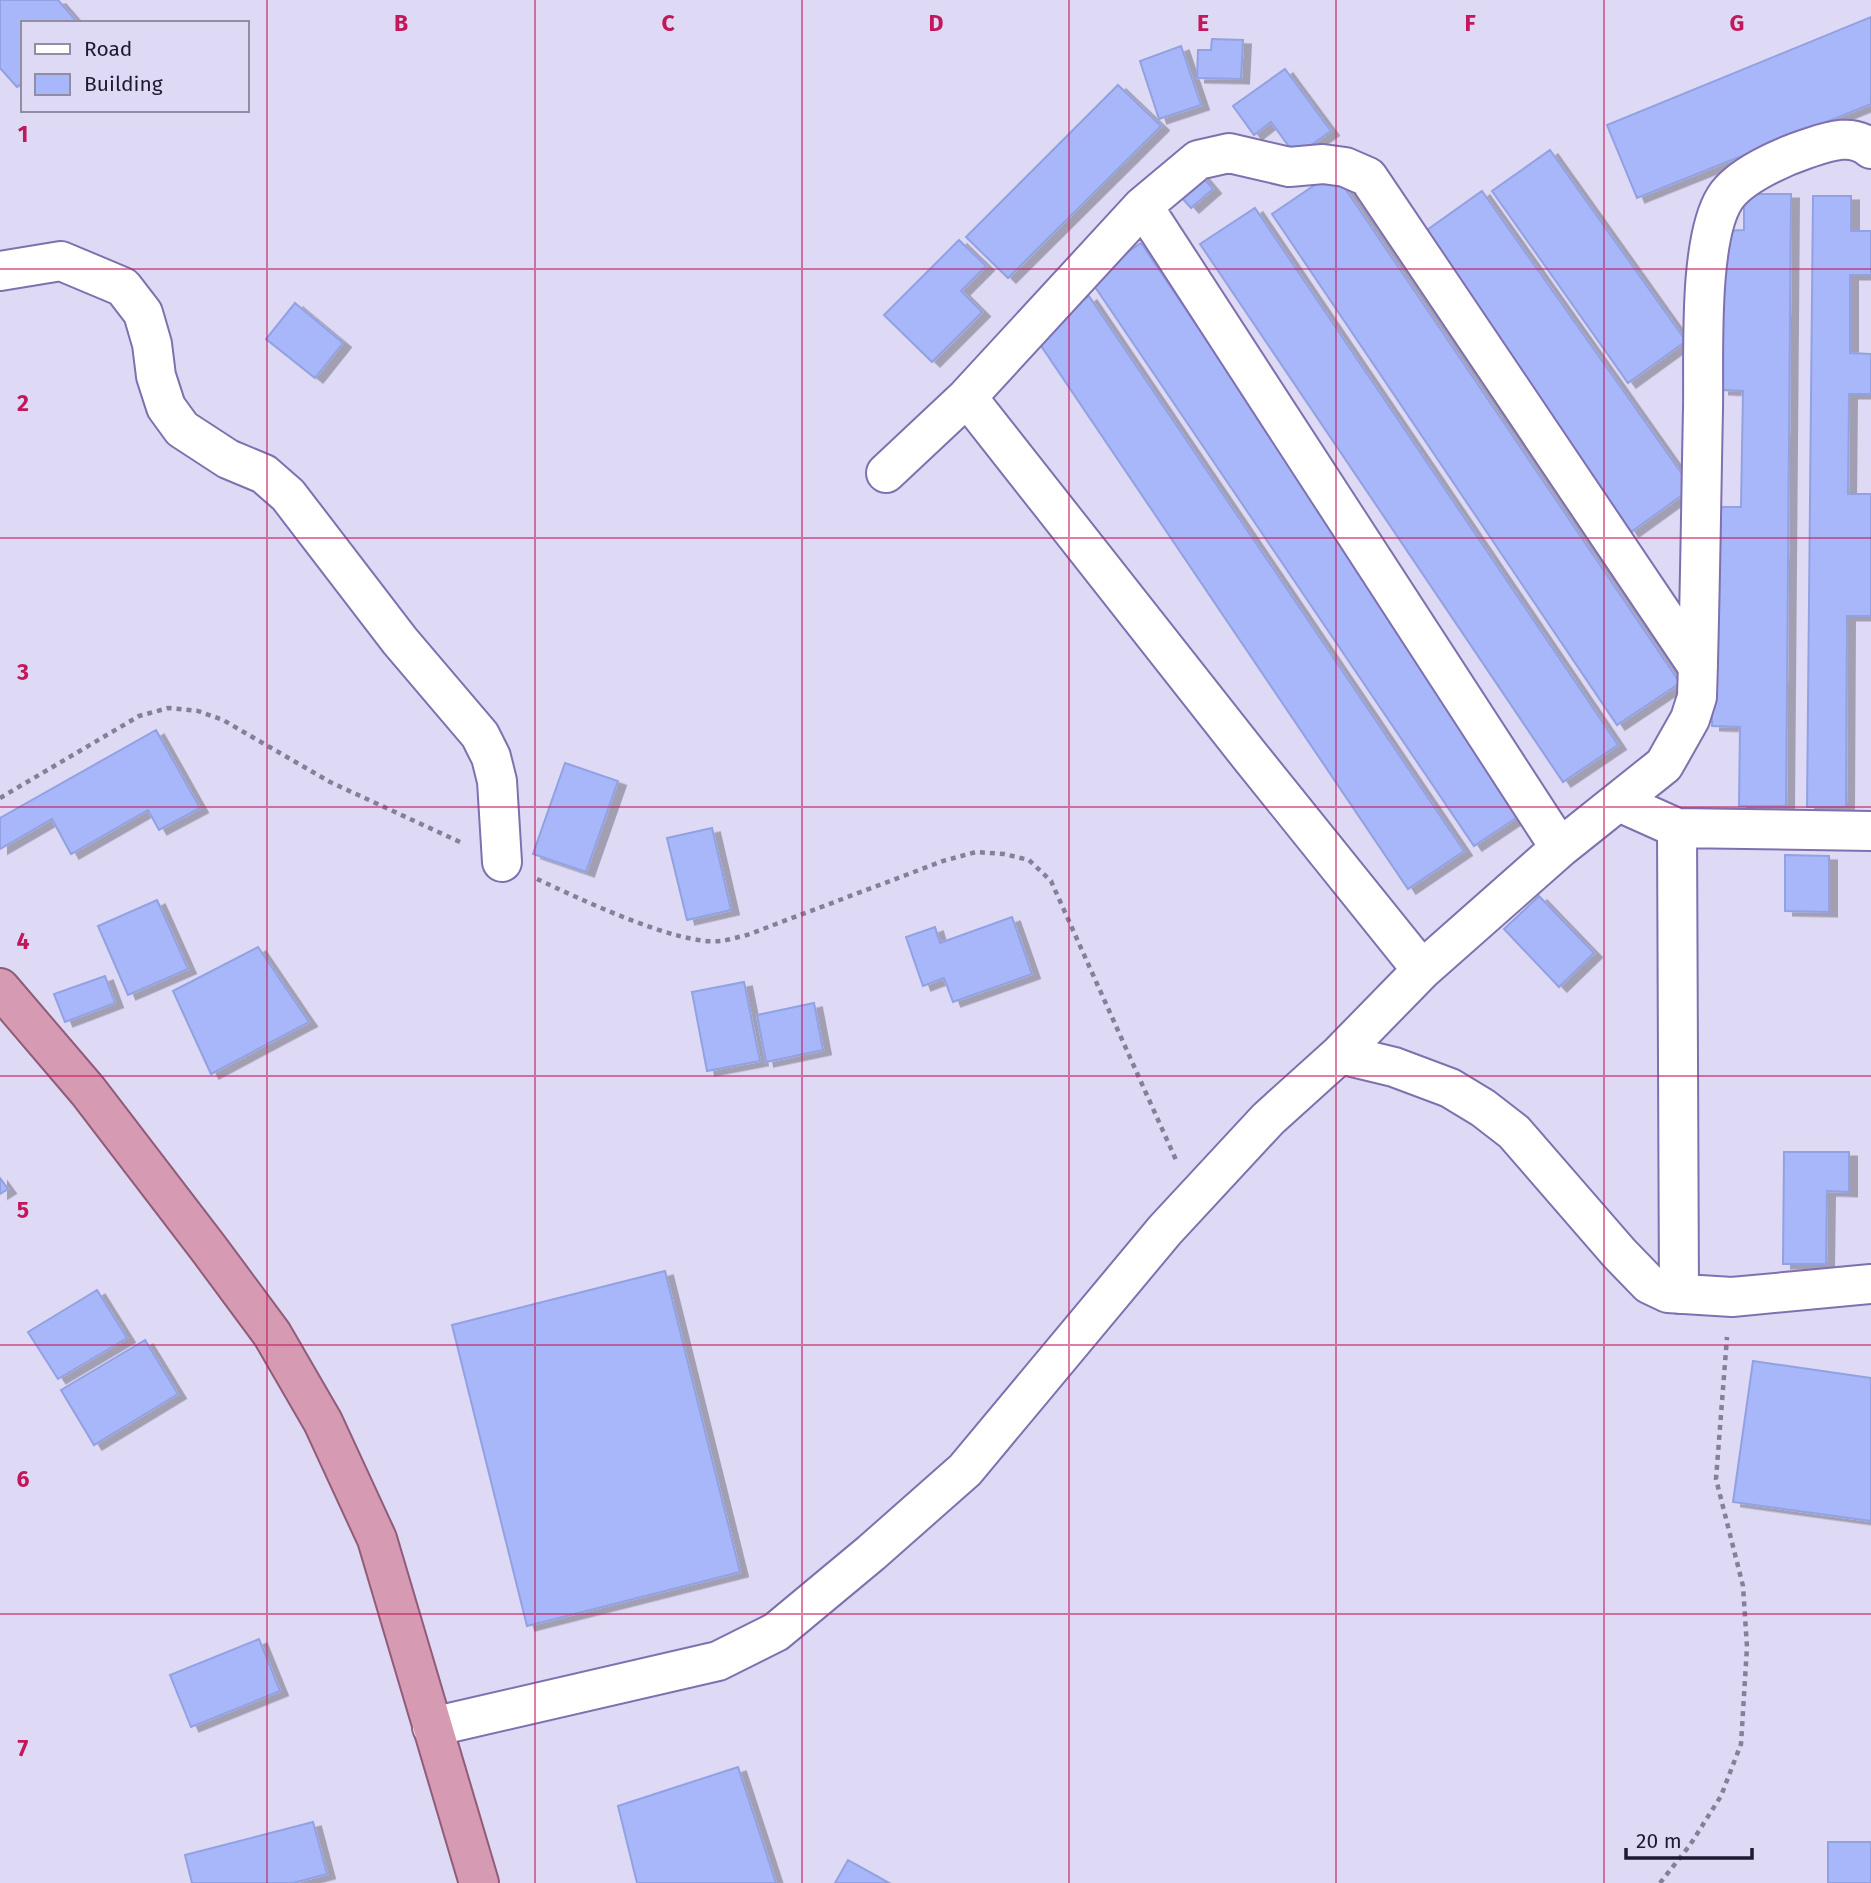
<svg xmlns="http://www.w3.org/2000/svg" width="1871" height="1883" viewBox="0 0 1871 1883" font-family="'Fira Sans',sans-serif">
<style>
.building{fill:#a8b7f9;stroke:#92a1e1;stroke-width:2;filter:url(#shadow)}
.lines{fill:none;stroke-linecap:round;stroke-linejoin:round}
.minor-casing{stroke:#7f70af;stroke-width:42}
.trunk-casing{stroke:#905c79;stroke-width:42}
.path{stroke:#857f99;stroke-width:4.5;stroke-dasharray:5 5;stroke-linecap:butt}
.minor{stroke:#fff;stroke-width:38}
.trunk{stroke:#d69ab2;stroke-width:38}
.grid{fill:none;stroke:#c2185b;stroke-width:2;stroke-opacity:0.55}
.grid-label{font-size:23px;text-anchor:middle;font-weight:bold;fill:#c2185b;stroke:#ded9f4;stroke-width:7;stroke-linejoin:round;paint-order:stroke}
</style>
<defs>
<filter id="shadow"><feDropShadow dx="8" dy="4.5" stdDeviation="0" flood-color="#0004"/></filter>
</defs>
<rect width="100%" height="100%" fill="#ded9f4"/>
<!-- building -->
<path class="building" d="M0 0H58L78 23H23V82L17 87 0 68Z
M1871 17V104L1637 198 1607 125Z
M1212 39 1243 40 1241 79 1197 78 1198 50H1211Z
M1181 46 1201 105 1159 119 1140 61Z
M1285 69 1331 131 1296 156 1271 122 1254 135 1233 106Z
M1118 85 1161 126 1008 278 966 237Z
M1550 150 1686 341 1628 383 1492 191Z
M1196 169 1213 189 1191 208 1173 188Z
M1334 172 1680 683 1617 725 1272 214Z
M1482 191 1692 488 1631 532 1420 235Z
M1744 194H1791L1786 806H1739L1740 727 1712 726 1713 507H1741L1743 391 1721 390 1722 231 1744 230Z
M1813 196H1851V231H1871V275H1850V353L1871 354V394H1849L1848 494H1871V616H1847L1846 807H1807Z
M1255 208 1618 745 1563 782 1200 244Z
M959 240 986 266 961 291 982 312 932 362 884 315Z
M1141 243 1525 812 1474 846 1089 278Z
M1089 296 1464 851 1408 889 1033 334Z
M295 303 343 343 315 378 266 339Z
M156 730 200 808 159 830 148 810 71 854 52 819 0 849V818Z
M565 763 618 781 586 872 533 854Z
M712 828 731 910 687 920 667 838Z
M1785 855 1829 856V912L1785 911Z
M1539 896 1594 953 1559 987 1504 929Z
M157 900 188 969 128 995 98 926Z
M1012 917 1032 974 953 1002 944 978 923 986 906 937 935 927 940 943Z
M258 947 309 1022 211 1074 173 991Z
M105 976 115 1003 65 1022 54 994Z
M744 982 760 1061 707 1071 692 992Z
M814 1003 823 1050 766 1062 757 1015Z
M1784 1152H1849V1192L1827 1191 1826 1264H1783Z
M0 1178 8 1189 0 1194Z
M665 1271 740 1572 527 1626 452 1325Z
M97 1290 127 1338 58 1379 28 1332Z
M145 1340 178 1394 94 1445 61 1390Z
M1753 1361 1871 1378V1521L1733 1502Z
M259 1639 280 1691 191 1727 170 1675Z
M738 1767 776 1883H637L618 1806Z
M313 1822 327 1874 293 1883H192L185 1855Z
M1828 1842H1871V1883H1828Z
M848 1860 889 1883H835Z"/>
<g class="lines">
<!-- minor casing -->
<g class="minor-casing">
<path id="minor" d="M1143 206 1560 848
M0 271 61 261 123 287 143 313 152 344 156 376 166 407 182 429 228 459 264 474 288 495 400 641 480 735 491 757 497 781 502 862
M967 397 1249 755 1422 970
M886 473 967 397 1143 206 1198 160 1229 153 1289 167 1323 164 1345 167 1368 177 1698 667
M1619 802 1677 828 1871 831
M1677 828 1679 1294
M1340 1054 1394 1067 1450 1088 1483 1108 1514 1132 1619 1253 1649 1284 1668 1293 1732 1297 1871 1284
M432 1727 718 1661 776 1632 871 1553 965 1470 1165 1230 1268 1119 1340 1054 1422 970 1560 848 1664 765 1690 719 1697 697C1700 601 1701 505 1703 409 1704 357 1698 240 1725 198 1739 176 1782 157 1806 149 1827 142 1852 132 1871 149"/>
</g>
<!-- trunk casing -->
<g class="trunk-casing">
<path id="trunk" d="M0 988 88 1091 209 1249 272 1334 323 1422 377 1539 479 1883"/>
</g>
<!-- path -->
<path class="path" d="M0 798 139 716 168 708 198 711 223 720 330 782 460 842
M537 879C578 898 678 946 721 941 729 940 738 937 747 935L943 861 976 852 1004 854 1029 860 1051 881 1176 1160
M1660 1883 1690 1845 1721 1796 1741 1744 1747 1647 1743 1586 1716 1479 1727 1337"/>
<!-- minor -->
<use href="#minor" class="minor"/>
<!-- trunk -->
<use href="#trunk" class="trunk"/>
</g>
<!-- grid -->
<path class="grid" d="M267 0V1883M535 0V1883M802 0V1883M1069 0V1883M1336 0V1883M1604 0V1883M0 269H1871M0 538H1871M0 807H1871M0 1076H1871M0 1345H1871M0 1614H1871"/>
<g class="grid-label">
<text x="401" y="31">B</text>
<text x="668" y="31">C</text>
<text x="936" y="31">D</text>
<text x="1203" y="31">E</text>
<text x="1470" y="31">F</text>
<text x="1737" y="31">G</text>
<text x="23" y="142">1</text>
<text x="23" y="411">2</text>
<text x="23" y="680">3</text>
<text x="23" y="949">4</text>
<text x="23" y="1218">5</text>
<text x="23" y="1487">6</text>
<text x="23" y="1756">7</text>
</g>
<!-- legend -->
<rect x="21" y="21" width="228" height="91" fill="#ded9f4" stroke="#928ca6" stroke-width="2"/>
<rect x="35" y="44" width="35" height="10" fill="#ffffff" stroke="#928ca6" stroke-width="2"/>
<text x="84" y="56" font-size="21" fill="#201932">Road</text>
<rect x="35" y="74" width="35" height="21" fill="#a8b7f9" stroke="#928ca6" stroke-width="2"/>
<text x="84" y="91" font-size="21" fill="#201932">Building</text>
<!-- scale -->
<path d="M1626 1848v10h126v-10" fill="none" stroke="#201932" stroke-width="3.5"/>
<text x="1636" y="1848" font-size="21" fill="#201932" stroke="#ded9f4" stroke-width="5" paint-order="stroke">20 m</text>
</svg>
